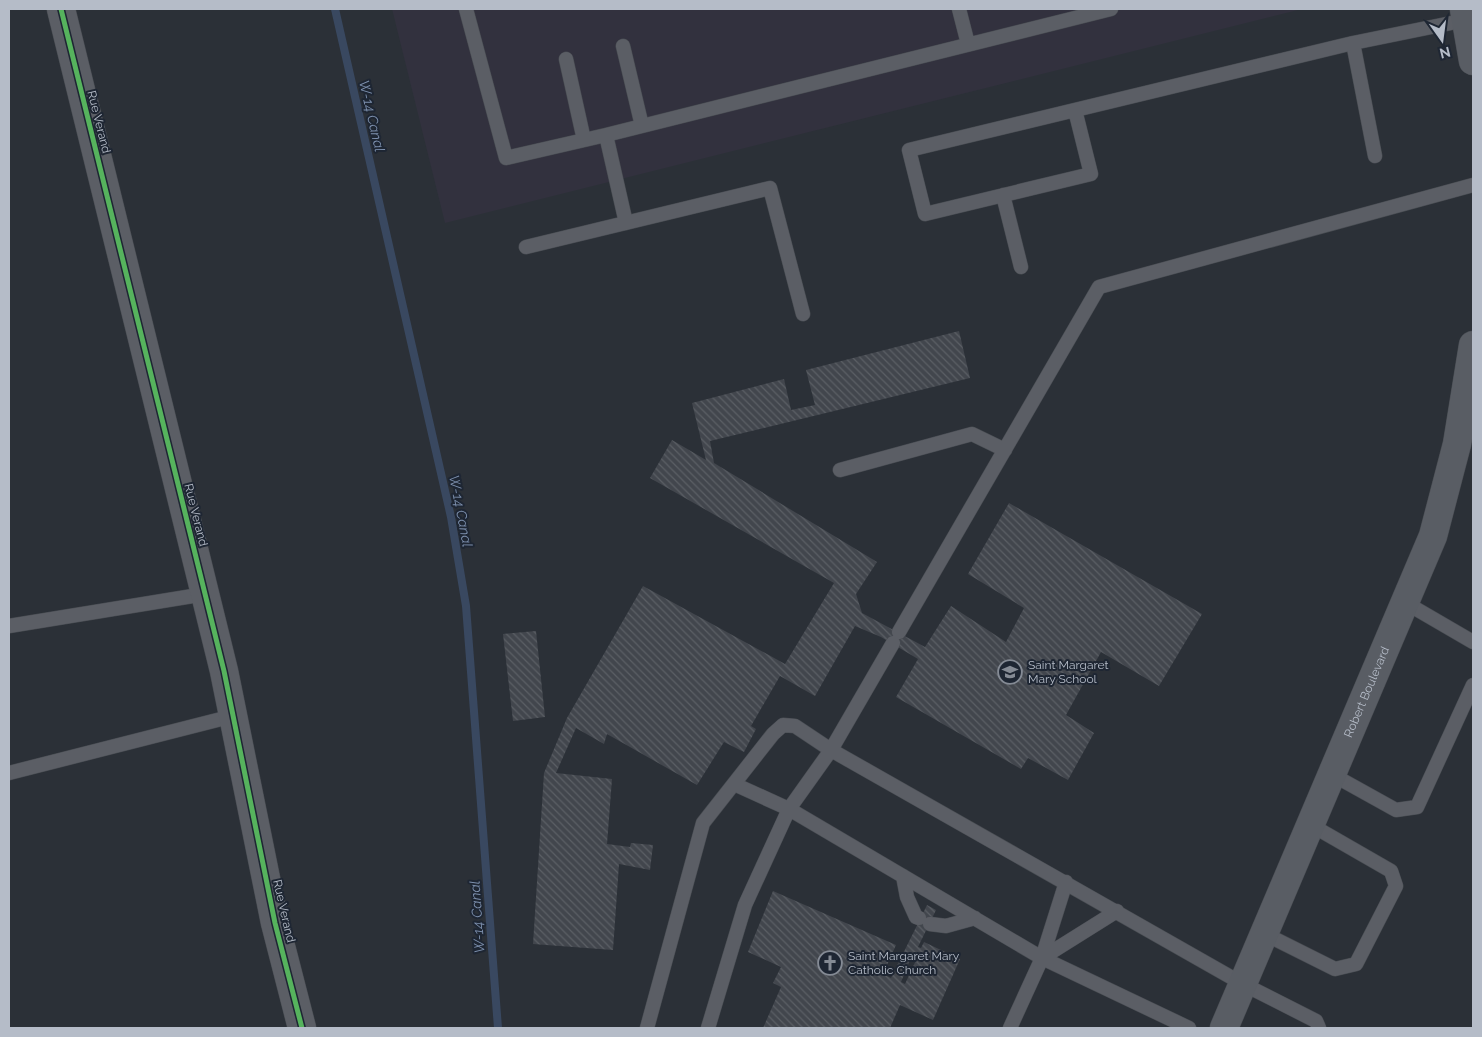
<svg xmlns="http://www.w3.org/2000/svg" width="1482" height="1037" viewBox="0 0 1482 1037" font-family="Raleway,sans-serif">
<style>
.medical{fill:#32313e}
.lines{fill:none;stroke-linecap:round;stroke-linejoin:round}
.stream{stroke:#394860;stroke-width:8}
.building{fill:url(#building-back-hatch);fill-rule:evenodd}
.lane-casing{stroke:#484c52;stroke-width:15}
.street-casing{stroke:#484c52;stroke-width:29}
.secondary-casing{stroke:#484c52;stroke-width:29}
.lane{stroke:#5b5e65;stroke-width:14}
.street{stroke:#5b5e65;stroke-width:28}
.secondary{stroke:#595d64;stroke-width:28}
.cycleway-casing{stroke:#1e2633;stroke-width:8}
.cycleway{stroke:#56b35d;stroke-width:5}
.labels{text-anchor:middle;stroke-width:4;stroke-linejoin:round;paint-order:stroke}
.street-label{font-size:12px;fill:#b5bcc8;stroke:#1e2633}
.poi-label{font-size:12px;fill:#b5bcc8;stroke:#1e2633;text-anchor:start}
.water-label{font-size:14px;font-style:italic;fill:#7e91af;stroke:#1e2633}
</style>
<defs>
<pattern id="building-back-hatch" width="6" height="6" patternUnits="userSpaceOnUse" patternTransform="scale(1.25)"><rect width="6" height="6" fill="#42464d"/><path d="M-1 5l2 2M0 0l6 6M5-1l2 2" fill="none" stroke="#5b5f65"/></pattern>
</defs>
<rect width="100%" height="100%" fill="#2b3037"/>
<!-- medical -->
<path class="medical" d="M392 9H1302L445 223Z"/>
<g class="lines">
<!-- stream -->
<path class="stream" d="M335 9 451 517 466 606 498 1028"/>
</g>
<!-- building -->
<path class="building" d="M959 331 970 378 710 441 714 463 877 562 856 594 862 613 925 647 951 606 1006 642 1024 608 968 574 1009 503 1202 614 1159 686 1101 652 1066 715 1094 733 1068 780 1028 758 1021 769 896 697 918 659 881 637 855 626 815 696 780 676 751 726 756 729 744 752 724 742 697 785 607 734 604 744 576 728 556 773 612 779 607 844 630 847 631 843 653 845 650 870 619 864 613 950 533 944 544 773 567 718 643 586 785 664 834 583 650 478 672 440 706 460 692 403 784 379 791 410 815 405 806 370Z
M536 631 545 717 513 721 503 634Z
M773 891 896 945 883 974 891 978 927 905 936 910 918 947 921 948 924 942 960 959 933 1020 900 1005 890 1028H763L781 987 773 983 781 967 748 952ZM913 953 918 956 905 984 901 982Z"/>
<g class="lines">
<!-- lane casing -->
<g class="lane-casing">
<path id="lane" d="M466 9 506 158 606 135 626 223
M959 9 968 44
M623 46 642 126
M566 59 584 140
M1075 110 1091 174 925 214 909 150 1353 43
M606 135 1111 9
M1375 156 1353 43 1466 20
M1003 195 1021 267
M526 247 770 188 803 314
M840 470 972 434 1005 450
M1406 603 1473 642
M9 626 205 594
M899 632 1099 287 1473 185
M9 773 233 716
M1333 775 1396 810 1417 807 1473 685
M734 784 789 809 1042 958 1189 1028
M903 876 907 897 916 917 919 918
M930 924 946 926 975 918
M1265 934 1335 969 1356 964 1396 886 1391 871 1311 825
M1042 958 1117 911
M647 1028 703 823 773 734 783 725 795 726 831 750 1243 984 1316 1021 1319 1028
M708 1028 745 905 789 809 831 750 893 643
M1010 1028 1042 958 1066 882"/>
</g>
<!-- street casing -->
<g class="street-casing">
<path id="street" d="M61 9 224 671 275 923 302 1028"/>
</g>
<!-- secondary casing -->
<g class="secondary-casing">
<g id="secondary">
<path d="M1464 9 1473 61"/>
<path id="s1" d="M1224 1028 1433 536 1457 444 1473 345"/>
</g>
</g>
<!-- lane -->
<use href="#lane" class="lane"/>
<!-- street -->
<use href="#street" class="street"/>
<!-- secondary -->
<use href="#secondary" class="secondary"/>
<!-- cycleway casing -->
<g class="cycleway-casing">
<path id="cycleway" d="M61 9 224 671 275 923 302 1028"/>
</g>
<!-- cycleway -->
<use href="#cycleway" class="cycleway"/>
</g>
<!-- icons -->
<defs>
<g id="school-ring" transform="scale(1.25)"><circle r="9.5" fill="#1e2633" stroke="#858b95" stroke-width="1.5"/><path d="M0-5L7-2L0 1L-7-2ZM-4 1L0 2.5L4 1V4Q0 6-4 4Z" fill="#858b95"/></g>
<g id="church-ring" transform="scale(1.25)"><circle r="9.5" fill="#1e2633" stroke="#858b95" stroke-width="1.5"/><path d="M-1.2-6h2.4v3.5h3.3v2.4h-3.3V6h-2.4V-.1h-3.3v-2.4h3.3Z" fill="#858b95"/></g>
</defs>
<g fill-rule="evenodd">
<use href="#school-ring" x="1010" y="672"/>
<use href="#church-ring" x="830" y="963"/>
</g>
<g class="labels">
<!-- street labels -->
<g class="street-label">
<text transform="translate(99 122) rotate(76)" y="4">Rue Verand</text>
<text transform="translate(196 515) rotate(76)" y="4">Rue Verand</text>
<text dy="4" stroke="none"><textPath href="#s1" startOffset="365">Robert Boulevard</textPath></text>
<text transform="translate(284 911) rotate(77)" y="4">Rue Verand</text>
</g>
<!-- poi labels -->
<g class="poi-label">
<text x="1028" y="669">Saint Margaret<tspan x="1028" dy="14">Mary School</tspan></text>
<text x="848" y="960">Saint Margaret Mary<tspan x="848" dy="14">Catholic Church</tspan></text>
</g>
<!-- water labels -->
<g class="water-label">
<text transform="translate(372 116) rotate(77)" y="5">W-14 Canal</text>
<text transform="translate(461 511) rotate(79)" y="5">W-14 Canal</text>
<text transform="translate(477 917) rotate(-94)" y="5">W-14 Canal</text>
</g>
</g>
<!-- border -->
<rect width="1482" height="1037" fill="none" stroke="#b5bcc8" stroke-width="20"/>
<!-- north arrow -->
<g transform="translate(1442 40) rotate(166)" stroke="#1e2633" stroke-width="4" paint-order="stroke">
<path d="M0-4L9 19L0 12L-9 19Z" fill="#b5bcc8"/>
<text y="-8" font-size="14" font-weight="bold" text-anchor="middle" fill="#b5bcc8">N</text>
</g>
</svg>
